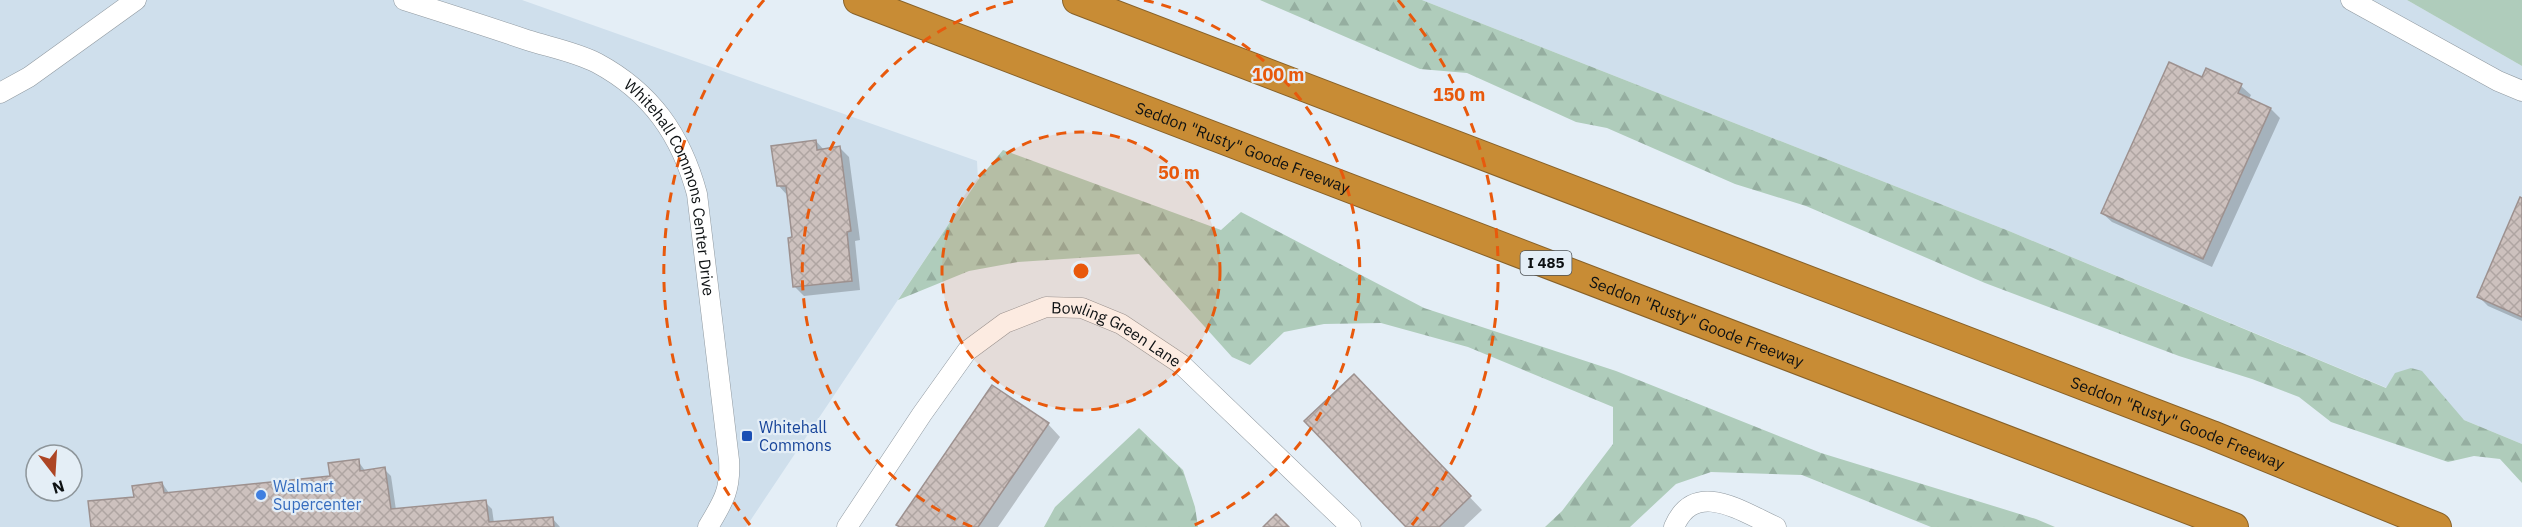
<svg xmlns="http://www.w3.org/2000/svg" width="2522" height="527" viewBox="0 0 2522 527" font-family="'IBM Plex Sans',sans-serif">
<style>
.built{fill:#cfdfec;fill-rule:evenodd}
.forest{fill:url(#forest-firs)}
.park{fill:#afccbb}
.shadow{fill:#0003}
.building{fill:url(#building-cross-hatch);stroke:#9d918f;stroke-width:1.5}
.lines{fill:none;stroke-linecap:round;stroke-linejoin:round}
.minor-casing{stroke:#9099a0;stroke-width:21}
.highway-casing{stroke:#876129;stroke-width:30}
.minor{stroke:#fff;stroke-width:20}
.highway{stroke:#c88c35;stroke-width:28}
.ring{fill:none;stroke:#e8590c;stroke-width:3;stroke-dasharray:10 8}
.transit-dot{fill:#1a4fb4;stroke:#e4eef6;stroke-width:2}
.shop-dot{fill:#3f7fe0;stroke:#e4eef6;stroke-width:2}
.labels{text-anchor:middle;stroke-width:4.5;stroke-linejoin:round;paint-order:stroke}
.shield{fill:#e4eef6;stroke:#4e5357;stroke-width:1.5}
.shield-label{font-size:15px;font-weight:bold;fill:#0d1113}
.street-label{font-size:16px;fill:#0d1113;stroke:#e4eef6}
.transit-label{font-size:16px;fill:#164399;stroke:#e4eef6;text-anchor:start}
.shop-label{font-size:16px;fill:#366cbe;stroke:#e4eef6;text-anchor:start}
.centre{fill:#e8590c;stroke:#e4eef6;stroke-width:3}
.ring-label{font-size:18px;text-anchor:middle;font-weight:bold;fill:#e8590c;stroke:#e4eef6;stroke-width:4.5;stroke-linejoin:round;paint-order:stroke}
</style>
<defs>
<pattern id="forest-firs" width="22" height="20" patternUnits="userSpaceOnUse" patternTransform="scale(1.5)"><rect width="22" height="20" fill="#afccbb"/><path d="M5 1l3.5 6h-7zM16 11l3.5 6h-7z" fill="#95aea0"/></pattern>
<pattern id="building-cross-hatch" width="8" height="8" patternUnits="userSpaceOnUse" patternTransform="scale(1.5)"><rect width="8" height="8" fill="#cdc1be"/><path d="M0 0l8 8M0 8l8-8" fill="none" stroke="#afa5a2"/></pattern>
</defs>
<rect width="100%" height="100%" fill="#e4eef6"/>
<!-- built -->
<path class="built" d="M0 0H522L977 161 978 180 746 527H0ZM36 455H72V491H36Z
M1422 0H2407L2522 66V444L2009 231Z"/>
<!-- forest -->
<path class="forest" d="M1260 0H1422L2009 231 2386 388 2395 373 2411 368 2422 371 2464 420 2522 444V483L2500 459 2474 456 2448 462 2331 422 2299 397 2252 379 2179 356 1985 283 1806 206 1735 184 1607 128 1576 122 1467 73 1420 69Z
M1003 150 1221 230 1241 212 1424 308 1616 371 1821 453 2036 519 2055 527H1931L1802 475 1711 472 1676 484 1630 527H1545L1562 511 1613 444V407L1468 347 1381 323 1324 324 1284 332 1250 365 1232 357 1139 254 1018 262 969 271 898 300 978 180Z
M1139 428 1183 470 1195 507 1198 527H1044L1055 507Z"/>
<!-- park -->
<path class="park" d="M2407 0H2522V66Z"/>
<!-- shadow -->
<path class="shadow" d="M2207 70 2241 86 2251 95 2249 99 2271 109 2280 118 2212 267 2112 222 2102 213 2203 78Z
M816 141 824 150 840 148 849 157 860 240 855 241 860 290 804 296 795 287 794 238 787 195 778 185Z
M2522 199V321L2488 306 2479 297Z
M1366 388 1482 510 1464 527H1408Z
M1048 424 1060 437 998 527H901Z
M358 461 366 472 384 469 391 476 396 510 485 502 492 509 494 523 552 518 560 527H92L162 483 169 493 332 478Z"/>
<!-- building -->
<path class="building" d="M2169 62 2202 77 2206 68 2242 84 2238 93 2271 108 2203 259 2101 213Z
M816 140 817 150 840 146 851 231 847 232 852 281 793 287 788 238 792 237 786 186H777L771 146Z
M2520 197 2522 198V317L2477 297Z
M1354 374 1471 496 1439 527H1406L1304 421Z
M992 385 1049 423 978 527H900L896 525Z
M359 459 360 471 385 467 391 509 486 500 489 522 553 517 554 527H91L88 501 134 497 132 486 162 482 164 493 330 476 328 463Z
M1276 514 1289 527H1263Z"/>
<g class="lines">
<!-- minor casing -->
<g class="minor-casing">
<g id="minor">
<path id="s1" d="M404 0C445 13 486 26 527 40 549 47 576 52 597 63 651 92 681 135 697 194L729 460C731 490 723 502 708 527"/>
<path d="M2351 0 2498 81 2522 91"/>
<path d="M0 93 29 77 136 0"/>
<path id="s2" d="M847 527 922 414 967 351 1005 323 1046 307 1082 308 1121 324 1181 364 1351 527"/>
<path d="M1674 527C1695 478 1742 512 1776 527"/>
</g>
</g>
<!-- highway casing -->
<g class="highway-casing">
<g id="highway">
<path id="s3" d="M858 0 2234 527"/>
<path id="s4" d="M1077 0 2212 435 2437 527"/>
</g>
</g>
<!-- minor -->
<use href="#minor" class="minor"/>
<!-- highway -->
<use href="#highway" class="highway"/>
</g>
<!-- distance rings -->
<circle cx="1081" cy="271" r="139" fill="#e8590c" fill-opacity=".12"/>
<g class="ring">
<circle cx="1081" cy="271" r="139"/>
<path d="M972 527A278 278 0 0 1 1018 0M1144 0A278 278 0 0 1 1190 527"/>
<path d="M750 525A417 417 0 0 1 764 0M1398 0A417 417 0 0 1 1412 525"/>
</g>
<!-- markers -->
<rect class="transit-dot" x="741" y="430" width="12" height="12" rx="3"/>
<circle class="shop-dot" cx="261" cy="495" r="6"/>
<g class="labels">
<!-- shield labels -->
<rect class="shield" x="1520.5" y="251" width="51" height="24" rx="4.5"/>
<g class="shield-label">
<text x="1546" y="268">I 485</text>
</g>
<!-- street labels -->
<g class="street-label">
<text dy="6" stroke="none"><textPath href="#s3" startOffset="412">Seddon "Rusty" Goode Freeway</textPath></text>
<text dy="6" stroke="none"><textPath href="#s1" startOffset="357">Whitehall Commons Center Drive</textPath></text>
<text dy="6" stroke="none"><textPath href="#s3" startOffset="898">Seddon "Rusty" Goode Freeway</textPath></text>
<text dy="6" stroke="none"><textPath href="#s2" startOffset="381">Bowling Green Lane</textPath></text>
<text dy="6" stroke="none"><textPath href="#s4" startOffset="1179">Seddon "Rusty" Goode Freeway</textPath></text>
</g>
<!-- transit labels -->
<g class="transit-label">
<text x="759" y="433">Whitehall<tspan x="759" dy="18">Commons</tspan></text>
</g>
<!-- shop labels -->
<g class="shop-label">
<text x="273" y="492">Walmart<tspan x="273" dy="18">Supercenter</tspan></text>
</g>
</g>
<circle cx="1081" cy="271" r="9" class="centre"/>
<g class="ring-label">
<text x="1278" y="81">100 m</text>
<text x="1459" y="101">150 m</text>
<text x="1179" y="179">50 m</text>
</g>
<!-- north arrow -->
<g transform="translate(54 473) rotate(163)"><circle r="28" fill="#e4eef6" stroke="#8e969b" stroke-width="1.5"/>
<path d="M0-4.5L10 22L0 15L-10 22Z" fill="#ad4524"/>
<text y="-9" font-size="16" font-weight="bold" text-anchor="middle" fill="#0d1113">N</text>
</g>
</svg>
